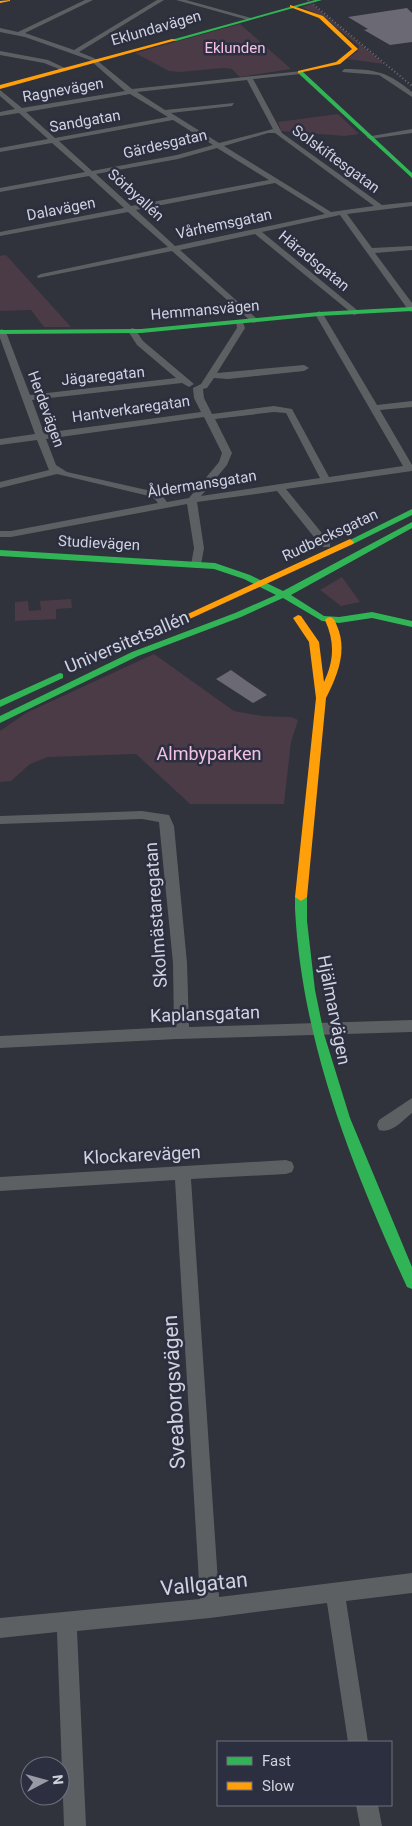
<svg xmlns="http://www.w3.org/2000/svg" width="412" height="1826" viewBox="0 0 412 1826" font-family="Roboto,sans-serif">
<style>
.green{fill:#4b3b47}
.building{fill:#6b6974}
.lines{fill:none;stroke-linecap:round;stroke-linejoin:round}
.street{fill:#5d6063;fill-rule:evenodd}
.fast{fill:#30b455;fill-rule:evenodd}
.slow{fill:#ff9f0a;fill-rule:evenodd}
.rail{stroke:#6c6e72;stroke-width:2;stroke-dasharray:1 2.5;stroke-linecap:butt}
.labels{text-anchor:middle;stroke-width:5;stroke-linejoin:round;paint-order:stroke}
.far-street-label{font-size:15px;fill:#d0d3de;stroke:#2c2f40}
.far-park-label{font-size:15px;fill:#f4c0e3;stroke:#2c2f40}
.street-label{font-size:18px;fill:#d0d3de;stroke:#2c2f40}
.park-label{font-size:18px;fill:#f4c0e3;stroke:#2c2f40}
.near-street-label{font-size:21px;fill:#d0d3de;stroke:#2c2f40}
</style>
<rect width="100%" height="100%" fill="#30323c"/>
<!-- green -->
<path class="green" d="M312 4 384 64 347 59 357 52 359 46 324 17 302 7Z
M240 24 291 69 240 77 232 69 223 68 179 72 169 71 135 53Z
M338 114 359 134 344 136 281 131 278 122Z
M6 255 71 327H44L31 310 0 311V256Z
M342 577 360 602 341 606 320 590Z
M71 599 72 608 56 609V619L15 621V602L28 601 29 611 41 610 40 601Z
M154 654 234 711 262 716 291 717 298 720 291 742 284 804H190L136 754 48 757 30 764 11 781 0 782V731L26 713Z"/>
<!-- building -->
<path class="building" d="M407 8 412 13V42L390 45 364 30 368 29 348 17Z
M231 670 248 682 267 695 253 703 216 679Z"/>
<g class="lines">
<!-- street -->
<path class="street" d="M85 0H93L25 33 74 50 157 0H164L79 52 94 58 132 89 302 71 300 74 253 79 282 133 382 205 412 202V206L347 214 372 248 412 246V250L375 253 412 303V312L409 311 340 215 262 232 357 310V314L354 315 255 234 180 250 256 318V322L253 323 172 251 38 278 37 276 41 274 168 247 128 212 0 236V232L124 208 89 176 0 192V188L85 172 52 143 0 152V148L48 139 19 113 0 116V112L15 109 0 96V90L22 108 125 91 90 60 25 37 0 32V28L18 32ZM247 80 273 129 219 143 171 113 232 106 234 103 165 110 137 92ZM130 94 168 117 55 138 26 112ZM173 120 213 145 177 155 92 171 59 141ZM268 133H275L374 206 331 212 224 146ZM217 148 269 180 131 206 96 174 178 159ZM275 183 325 214 175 246 136 210Z
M176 0H186L251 18 248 20Z
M0 51 48 60 67 69 64 71 44 63 0 55Z
M344 69C375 69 388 72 412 92V97L379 75 342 72Z
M412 129V133L370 139 366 137Z
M319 311 323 314 377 405 412 401V407L380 410 412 465V471L286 489 330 543V547H322L277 491 197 502 204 548 201 565 196 568 191 565 194 548 187 504 11 537H0V531H11L158 503 153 497 57 474 0 488V482L49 470 37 440 0 445V439L35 434 0 338V330L2 329 6 332 30 395 176 378 137 345 128 331 132 328 135 329 143 341 194 384 189 387 182 383 32 400 44 433 201 412 194 398 193 388 201 384 237 328 236 320H242L245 328 217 373 304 365 309 368 304 371 228 379 214 378 207 388 203 389 204 398 212 414 274 406 292 409 329 477 403 466 315 314ZM274 412 286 413 320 478 201 496 227 465 232 453 215 419ZM204 417 222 453 219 462 189 498 167 502 160 493 67 472 56 465 46 439Z
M142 811 169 815 174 826 187 963 189 1027 412 1020V1032L177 1039 0 1048V1036L174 1027 173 963 159 822 142 819 0 824V816Z
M412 1098V1113C403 1120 392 1134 379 1130L377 1125 379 1120Z
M286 1160 292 1162 294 1167 292 1172 286 1174 191 1179 219 1597 412 1573V1593L346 1601 368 1742H348L327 1603 210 1618 77 1631 86 1826H64L57 1632 0 1638V1618L200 1599 175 1180 0 1191V1177Z
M356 1805H378L382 1826H360Z"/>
<!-- fast -->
<path class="fast" d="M315 0H322L176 41 171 40Z
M298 71H302L412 173V178L298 73Z
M412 307V311L319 316 141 333 0 334V330L141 329 319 312Z
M412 509V515L353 544H347L346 542Z
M412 522V528L291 595 324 616 339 617 372 612 412 621V627L372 618 339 623 322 621 283 598 241 617 138 656 0 723V716L132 652 235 613 276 595 244 579 214 569 0 556V550L215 563 250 575 283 591Z
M60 673 63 674V678L0 707V700Z
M301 893 307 897V921L315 990 324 1034 350 1118 412 1267V1289L407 1287C352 1167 302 1043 295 909V897Z"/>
<!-- slow -->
<path class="slow" d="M10 0V1L0 3V1Z
M290 5 323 16 358 49 340 64 298 73V71L336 62 352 49 319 18 290 7Z
M172 39 177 40 0 89V85Z
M350 539 354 542 353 544 122 650H116L114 648Z
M298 615 301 616 319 642 324 682C334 661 335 642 325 620L327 618 330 617C335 619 335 621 337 626 348 651 337 676 326 698L307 897 301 901 295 897 316 698 309 642 293 618Z"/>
<!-- rail -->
<path class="rail" d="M308 0 412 86"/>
</g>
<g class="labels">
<!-- far-street labels -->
<g class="far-street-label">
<text transform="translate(156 28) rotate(-16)" y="5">Eklundavägen</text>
<text transform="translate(63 90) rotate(-10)" y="5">Ragnevägen</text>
<text transform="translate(85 121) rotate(-10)" y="5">Sandgatan</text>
<text transform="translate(165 144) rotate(-13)" y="5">Gärdesgatan</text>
<text transform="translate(336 159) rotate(36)" y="5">Solskiftesgatan</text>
<text transform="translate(136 195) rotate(42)" y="5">Sörbyallén</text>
<text transform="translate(61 209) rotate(-11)" y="5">Dalavägen</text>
<text transform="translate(224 224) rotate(-12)" y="5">Vårhemsgatan</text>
<text transform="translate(314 261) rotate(39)" y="5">Häradsgatan</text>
<text transform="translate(205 310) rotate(-5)" y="5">Hemmansvägen</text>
<text transform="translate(103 376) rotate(-6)" y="5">Jägaregatan</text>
<text transform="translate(46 409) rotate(70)" y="5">Herdevägen</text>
<text transform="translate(131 409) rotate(-8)" y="5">Hantverkaregatan</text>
<text transform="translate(202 484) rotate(-9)" y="5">Åldermansgatan</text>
<text transform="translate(330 535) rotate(-25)" y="5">Rudbecksgatan</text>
<text transform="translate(99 543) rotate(3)" y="5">Studievägen</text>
</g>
<!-- far-park labels -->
<g class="far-park-label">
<text x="235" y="53">Eklunden</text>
</g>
<!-- street labels -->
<g class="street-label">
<text transform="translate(127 642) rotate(-23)" y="6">Universitetsallén</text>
<text transform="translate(156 915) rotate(-94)" y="6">Skolmästaregatan</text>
<text transform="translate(334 1010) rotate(79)" y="6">Hjälmarvägen</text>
<text transform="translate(205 1014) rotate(-2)" y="6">Kaplansgatan</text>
<text transform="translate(142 1155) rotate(-3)" y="6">Klockarevägen</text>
</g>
<!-- park labels -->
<g class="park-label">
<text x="209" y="760">Almbyparken</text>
</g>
<!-- near-street labels -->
<g class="near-street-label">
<text transform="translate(174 1392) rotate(-93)" y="7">Sveaborgsvägen</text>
<text transform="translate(204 1584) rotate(-6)" y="7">Vallgatan</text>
</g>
</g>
<!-- legend -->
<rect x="217" y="1741" width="175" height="65" fill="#2c2f40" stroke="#6e717f"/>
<rect x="227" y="1757" width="25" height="8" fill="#30b455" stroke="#6e717f"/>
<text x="262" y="1766" font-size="15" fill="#d0d3de">Fast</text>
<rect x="227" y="1782" width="25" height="8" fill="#ff9f0a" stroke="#6e717f"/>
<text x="262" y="1791" font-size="15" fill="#d0d3de">Slow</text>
<!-- north arrow -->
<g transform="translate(45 1781) rotate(84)"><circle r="24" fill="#2c2f40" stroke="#6e717f"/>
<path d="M0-4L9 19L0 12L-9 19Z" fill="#989ba5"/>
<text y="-8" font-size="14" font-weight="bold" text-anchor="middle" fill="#d0d3de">N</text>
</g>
</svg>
